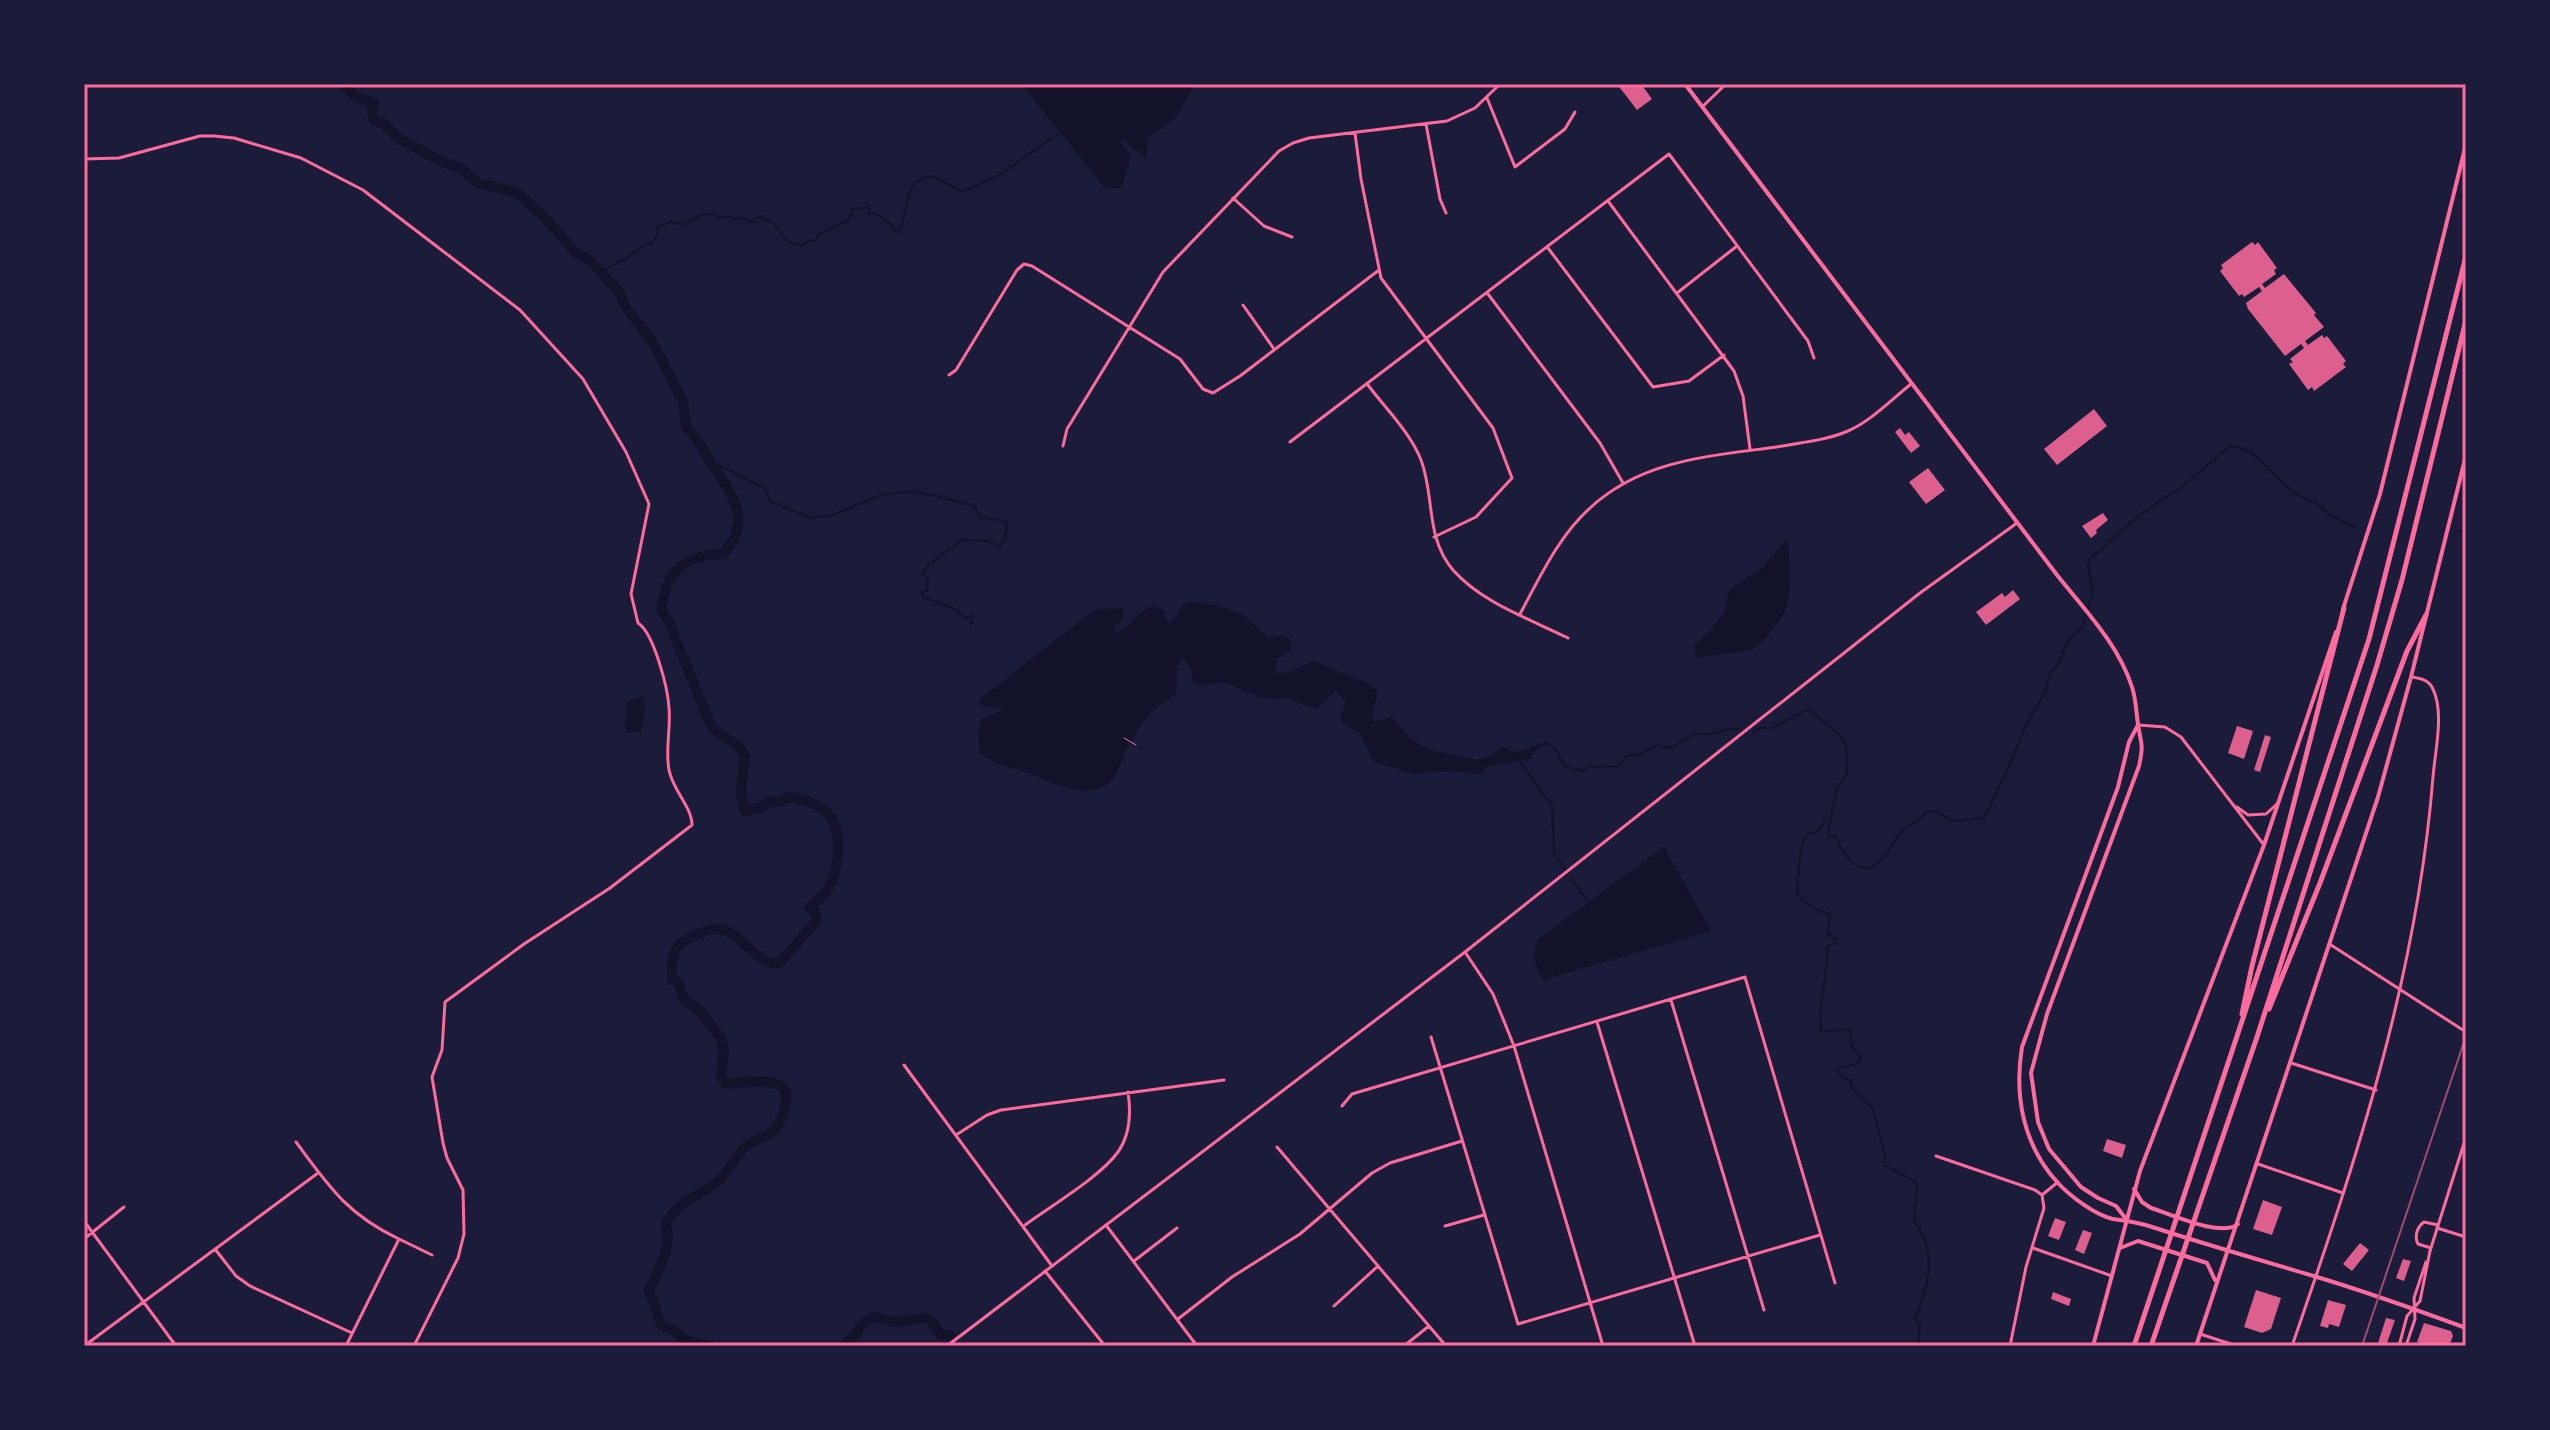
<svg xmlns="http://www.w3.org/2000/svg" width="2550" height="1430" viewBox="0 0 2550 1430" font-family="Manrope,sans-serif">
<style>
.water{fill:#12122b}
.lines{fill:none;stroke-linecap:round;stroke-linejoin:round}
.stream{stroke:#12122b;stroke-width:2}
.river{stroke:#12122b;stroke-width:10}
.building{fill:#dd5f8e}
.path{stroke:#ff6b9d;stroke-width:1}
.minor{stroke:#ff6b9d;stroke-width:3}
.tertiary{stroke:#ff6b9d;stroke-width:3}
.secondary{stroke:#ff6b9d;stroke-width:4}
.motorway{stroke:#ff6b9d;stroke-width:5}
.rail{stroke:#a44b75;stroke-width:2}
.neatline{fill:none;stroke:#ff6b9d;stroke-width:3}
</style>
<rect width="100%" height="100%" fill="#1b1b3a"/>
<!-- water -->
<path class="water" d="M1021 84H1195L1176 117 1148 138 1146 158 1123 140 1120 142 1131 156C1128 165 1125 181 1120 188L1106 189Z
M1788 538 1790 590 1784 614 1763 641 1751 650 1696 658 1694 646 1710 631 1725 610 1729 590 1763 567Z
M1191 601 1215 605 1242 614 1269 638 1283 635 1289 638 1292 649 1277 659 1275 668 1278 673H1286L1313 661 1370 684 1378 692 1372 716 1374 722 1392 717 1409 737 1427 749 1476 760 1488 757 1503 747 1514 753 1545 742H1549L1548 744 1533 752 1531 758 1487 767 1480 774 1449 771 1414 774 1374 762 1360 733 1342 723 1341 717 1346 702 1336 691 1317 709 1284 698 1264 699 1229 684 1219 682 1198 686 1193 683 1191 668 1183 658 1177 666 1176 694C1150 711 1139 724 1125 753 1121 761 1118 775 1111 781 1089 803 1053 782 1030 774 1007 766 1002 768 980 753L978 740 981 719 1006 709 980 705 979 700 1094 610 1119 608 1123 610V617L1114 629 1117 632C1135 626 1134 611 1155 606L1162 610 1169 624 1175 619 1183 604Z
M642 696 645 706 642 727 641 731 627 733 625 725 626 703Z
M1664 847 1711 931 1543 980C1534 964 1532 957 1538 939Z"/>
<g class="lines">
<!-- stream -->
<path class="stream" d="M600 272 625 259 648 243 651 244 658 234 657 227 671 222 683 225C696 219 705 208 720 218L727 216 737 220 740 217 752 222 760 216 774 224 788 242 804 245 807 241H815L819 234 849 220 853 209 869 207V213L878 215 893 226 894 231 899 232C909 212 902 178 933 176L962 192 999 175 1059 133
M710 462C730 468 746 481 765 488L771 502 811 518 832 515 881 495 914 491 973 505 981 517 1007 522 1005 540 1000 546 986 541 962 540C947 551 933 559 922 573L928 579 927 591 921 592 923 597 953 608 965 618 972 615 971 625
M2459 531 2466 530
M1753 733 1760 728H1772L1808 709 1840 735 1846 745 1847 774 1837 788 1828 833 1830 836H1835C1843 853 1858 881 1880 861 1890 853 1894 839 1902 831 1910 823 1921 822 1927 811L1938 812 1951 821 1984 818 2011 762 2025 727 2046 690 2051 672 2057 666 2068 641 2082 627 2093 593 2088 566 2090 559 2141 514 2182 487 2229 447H2237L2252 453 2292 492 2318 504 2330 515 2355 527
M1549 744 1556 750 1564 766 1583 771 1588 767 1618 766 1627 756 1638 755 1657 745C1674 754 1681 737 1697 734 1702 733 1706 735 1710 734 1723 732 1729 727 1742 730
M1518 758 1544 796 1552 804 1554 853 1565 869
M1829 816C1825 820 1821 828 1817 831 1808 838 1814 827 1806 836 1799 844 1798 881 1797 893 1803 904 1818 911 1830 914L1828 933 1835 938 1836 943 1827 947C1829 975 1817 1003 1821 1032L1850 1029 1852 1047 1861 1057 1858 1064 1838 1068V1073L1850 1081 1852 1088 1873 1109 1885 1155 1884 1165 1915 1181 1917 1186 1914 1221C1938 1252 1929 1286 1915 1319L1920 1325 1918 1346
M1571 878 1588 902"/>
<!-- river -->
<path class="river" d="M342 84 356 97 374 103 372 111 374 120 383 123 398 138 438 160 460 168 478 183 516 192 546 219 576 253 591 261 620 293 626 308 652 341 683 402 686 427C698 437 703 451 712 464 732 495 754 521 723 554 684 555 667 570 661 610L668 620 710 724C722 740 735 739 745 755 743 775 737 791 745 811L764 806 767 802H777L790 797C805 800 820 804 830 816 843 831 839 872 828 889 824 896 816 901 810 907L817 916 816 922C808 929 783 961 778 963 758 968 740 927 714 929 708 929 702 933 696 935 671 945 672 954 672 979L679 984 684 1000 697 1008 720 1037 724 1048 721 1076 726 1084C742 1084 792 1071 786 1103 784 1113 780 1124 773 1131 764 1139 754 1139 746 1146 735 1156 730 1171 719 1180 701 1196 678 1201 666 1223 672 1246 660 1269 649 1290L661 1325 675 1331 685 1340 710 1346
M844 1346C858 1336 859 1322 874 1317 881 1318 887 1321 894 1322 916 1323 927 1306 941 1335H950"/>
</g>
<!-- building -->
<path class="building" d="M1617 84H1641L1652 99 1637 110Z
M2252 242 2255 245 2258 242 2277 268 2274 270 2276 274 2262 284 2265 288 2284 274 2316 313 2314 315 2324 327 2305 341 2308 345 2322 335 2324 338 2327 336 2346 361 2343 364 2346 367 2314 391 2312 387 2308 390 2289 364 2293 362 2290 359 2304 348 2301 344 2285 356 2248 309 2246 303 2262 291 2259 287 2244 297 2242 294 2239 296 2220 271 2223 268 2221 265Z
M2094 409 2107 426 2057 465 2044 449Z
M1900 428 1905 435 1909 432 1920 446 1911 453 1895 432Z
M1928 468 1945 490 1926 504 1909 482Z
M2103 513 2108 520 2096 530 2097 533 2091 538 2082 526Z
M2013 590 2020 599 1986 625 1976 612 2002 593 2005 597Z
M2237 726 2253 731 2244 759 2228 753Z
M2265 735 2271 737 2260 772 2254 770Z
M2107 1139 2126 1145 2122 1158 2103 1151Z
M2263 1200 2282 1207 2272 1235 2253 1229Z
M2055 1218 2066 1222 2059 1240 2048 1236Z
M2083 1230 2092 1233 2084 1254 2075 1250Z
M2360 1243 2369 1250 2352 1271 2343 1264Z
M2403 1259 2411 1261 2404 1281 2396 1278Z
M2256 1290 2281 1298 2271 1329 2262 1333 2244 1327Z
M2053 1292 2071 1299 2069 1306 2051 1299Z
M2328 1300 2346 1305 2339 1327 2329 1324 2328 1328 2320 1326Z
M2386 1318 2395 1320 2386 1346 2378 1343Z
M2424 1323 2451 1331 2453 1336 2449 1346H2429L2417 1342Z"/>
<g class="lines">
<!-- path -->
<path class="path" d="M1124 738 1136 745"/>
<!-- minor -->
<path class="minor" d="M1487 98 1515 167 1565 129 1575 112
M1426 124 1440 199 1446 213
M1355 133 1361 179 1381 278 1493 428 1512 478 1476 517 1434 537
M84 159 119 158 200 136H214L234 138 301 158 363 190 520 310 583 379 626 452 649 504 631 594 638 623C654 633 668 689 669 708 671 729 665 749 669 770 673 791 692 807 692 825L610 888 524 944 445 1002 442 1050 432 1077 443 1143 447 1158 463 1190 464 1234 458 1258 414 1346
M1233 198 1264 226 1292 237
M1608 201 1734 371 1743 396 1750 449
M1548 248 1653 387 1689 381 1724 355
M1677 293 1737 246
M1488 294 1600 443 1623 483
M1243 305 1274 349
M949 375 956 370 1017 270 1024 264 1032 266 1180 359 1203 389 1213 393 1240 376 1379 270
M1368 385C1385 408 1410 432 1421 460 1435 497 1425 537 1453 570 1482 603 1530 619 1568 638
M1290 442 1669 154 1808 341 1814 358
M1063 446 1067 429 1163 272 1279 151 1293 143 1309 138 1447 121 1475 108 1500 84
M1520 614C1540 577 1558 537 1590 508 1644 458 1714 456 1783 446 1805 442 1827 440 1848 431 1871 421 1891 400 1911 384
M2331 945 2466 1032
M1465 952 1493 994 1514 1046 1603 1346
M1671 1000 1764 1310
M1597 1022 1695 1346
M1431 1037 1518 1324 1820 1235
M2291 1063 2376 1090
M904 1065 1052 1266
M1342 1106 1352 1094 1745 977 1835 1283
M956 1135 987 1115 1001 1110 1224 1080
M296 1142C329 1187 348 1215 399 1239L346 1346
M1277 1147 1446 1346
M1936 1156 2035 1190 2042 1195 2044 1208 2026 1267 2010 1346
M2258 1164 2343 1193
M2042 1195 2058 1182
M84 1221 176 1346
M1025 1225C1051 1206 1100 1177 1118 1152 1130 1135 1131 1112 1128 1092
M1106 1225 1197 1346
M1445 1226 1484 1215
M84 1239 124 1207
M399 1239 432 1255
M2033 1248 2112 1276
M2431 1248 2418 1244C2414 1237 2417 1227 2424 1222L2438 1225
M215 1249 236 1276 250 1286 352 1333
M2430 1251 2466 1137
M1134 1261 1177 1228
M1045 1271 1105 1346
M1334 1306 1378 1266
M1178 1319 1232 1277 1300 1234 1372 1173 1390 1163 1462 1141
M2200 1334 2237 1346
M84 1346 318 1173
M1404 1346 1429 1326"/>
<!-- tertiary -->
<path class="tertiary" d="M1702 107 1726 84
M2138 725 2165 727 2181 737 2264 845
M2237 807 2248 815 2266 814 2278 803
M2465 1142 2466 1143
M2437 1228 2466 1237
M947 1346 1465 952 1920 593 2017 523
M2292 1346C2357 1158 2417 977 2433 777 2435 751 2445 711 2432 687 2427 679 2419 678 2411 677
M2399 1346 2407 1316 2420 1301 2430 1251
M2406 1346 2415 1319 2414 1298 2426 1262"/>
<!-- secondary -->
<path class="secondary" d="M1685 84 2057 575C2085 610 2118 644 2132 687 2136 699 2136 711 2138 724 2141 745 2144 743 2139 766L2047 1014 2031 1073 2038 1122 2049 1149 2081 1187 2098 1198 2116 1206 2126 1219
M2343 609 2380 494 2466 144
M2138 725 2129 742 2118 787 2022 1047C2014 1096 2023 1145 2058 1183 2070 1196 2095 1215 2113 1219 2125 1221 2136 1222 2149 1226 2204 1244 2260 1260 2317 1277 2367 1292 2417 1310 2466 1328
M2134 1189 2142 1202 2151 1208C2171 1214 2221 1238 2238 1224
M2120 1248 2138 1241 2207 1263 2215 1280
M2093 1346 2140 1171 2264 845 2336 632
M2196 1346 2378 797 2411 677 2466 455"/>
<!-- motorway -->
<path class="motorway" d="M2269 1009 2320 883 2407 651 2426 615
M2242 1014 2252 966 2344 608
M2134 1346 2369 639 2466 256
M2151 1346 2256 1040 2377 665 2402 580 2466 320"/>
<!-- rail -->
<path class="rail" d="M2362 1346 2466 1036"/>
</g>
<!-- border -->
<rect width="2550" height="1430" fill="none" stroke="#1b1b3a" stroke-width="172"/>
<rect x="86" y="86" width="2378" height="1258" class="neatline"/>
</svg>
